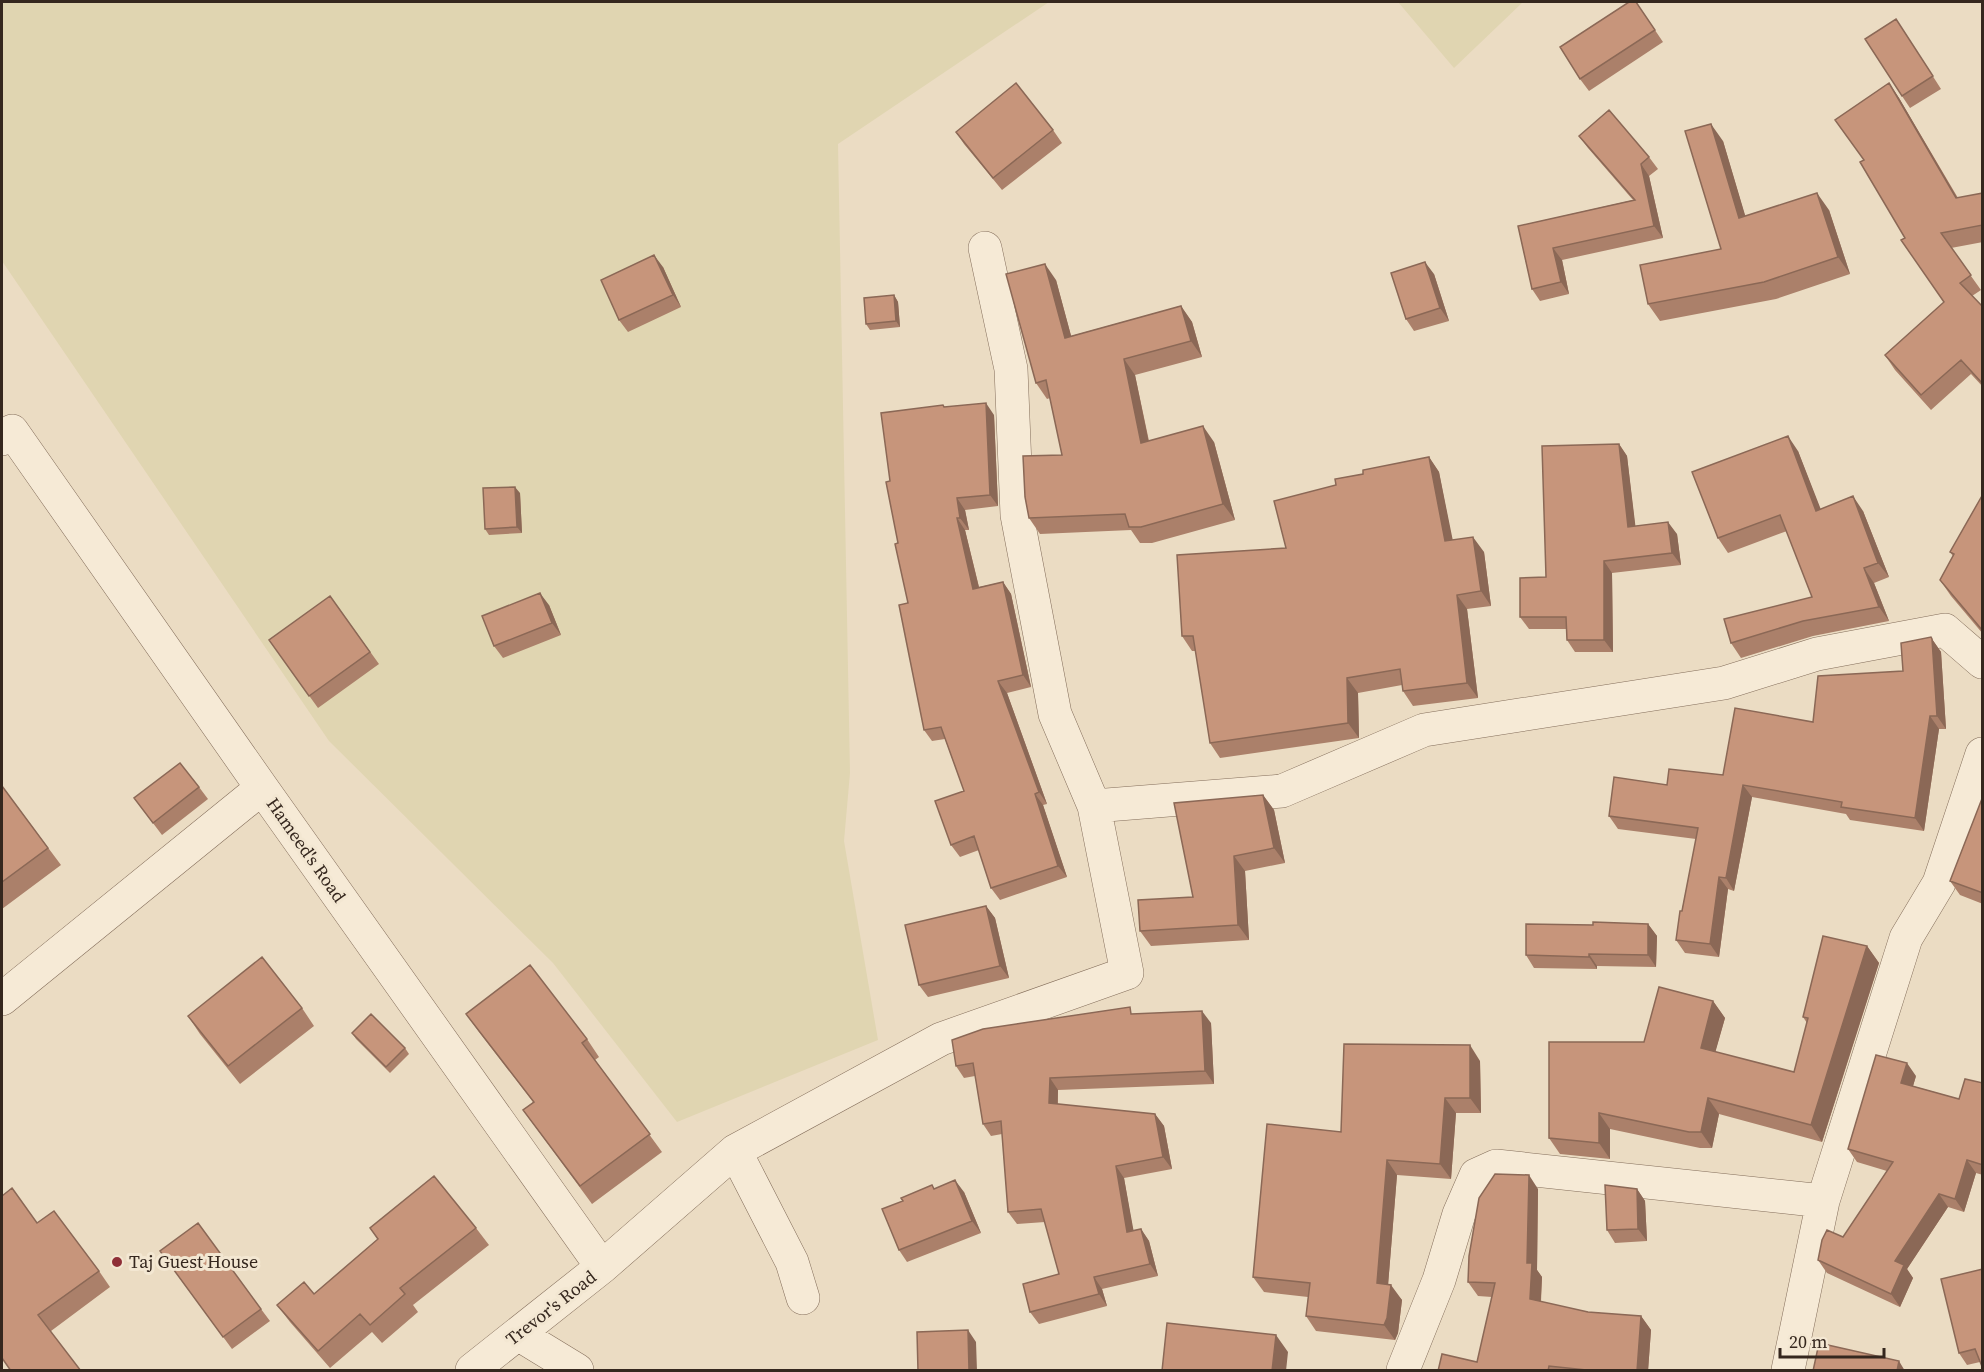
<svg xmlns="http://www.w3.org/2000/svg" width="1984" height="1372" viewBox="0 0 1984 1372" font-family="'Source Serif 4',serif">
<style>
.farmland{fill:#e0d5b1}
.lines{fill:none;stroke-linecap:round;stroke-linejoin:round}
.minor-casing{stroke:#846e5b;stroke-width:34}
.minor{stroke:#f6ead6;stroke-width:33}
.wall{fill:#ab806a}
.shaded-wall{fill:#8b6856}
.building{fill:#c7957b;stroke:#8b6856;stroke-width:1.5}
.poi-dot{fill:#8f2f37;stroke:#f3e7d2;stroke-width:2}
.labels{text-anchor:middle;stroke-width:6;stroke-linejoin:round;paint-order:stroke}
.street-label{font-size:18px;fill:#35271e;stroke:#f3e7d2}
.poi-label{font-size:18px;fill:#35271e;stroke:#f3e7d2;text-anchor:start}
</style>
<rect width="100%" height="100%" fill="#ebdcc3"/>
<!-- farmland -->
<path class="farmland" d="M2 2H1049L838 144 850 773 844 841 878 1040 677 1122 553 963 329 741 2 261Z
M1398 2H1523L1454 68Z"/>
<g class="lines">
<!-- minor casing -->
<g class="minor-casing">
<path id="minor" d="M985 248 1011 369 1017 515 1055 714 1094 806
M2 439 12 431 262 788 602 1267
M2 999 262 788
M735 1151 792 1262 803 1298
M518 1334 577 1370
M472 1370 602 1267 735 1151 941 1039 1127 973 1094 806 1282 791 1424 730 1724 683 1817 654 1945 630 1982 662
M1403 1370 1439 1280 1459 1214 1476 1175 1496 1166 1823 1201
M1788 1370 1823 1201 1906 938 1939 883 1982 754"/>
</g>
<!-- minor -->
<use href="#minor" class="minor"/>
</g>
<!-- wall -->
<path class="wall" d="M1636 2 1663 42 1589 91 1580 79Z
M1904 31 1941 89 1910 108 1902 96Z
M1889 83 1899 98 1958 198 1983 193V242L1951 248 1981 290 1972 296 1983 307V387L1971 374 1931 410 1895 370 1885 355 1944 302 1905 238 1864 160Z
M1053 130 1062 143 1002 190 964 144 956 132Z
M1579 136 1649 157 1658 169 1649 176 1663 238 1562 260 1569 294 1540 301 1532 289 1518 226 1633 200 1588 148Z
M1723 141 1745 216 1829 210 1850 274 1776 299 1660 321 1648 304 1721 249Z
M663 267 681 307 628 332 619 320Z
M1434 274 1449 321 1414 331 1406 319Z
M1056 280 1071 336 1181 306 1192 322 1202 357 1135 375 1149 441 1214 442 1235 520 1152 543H1140L1131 530 1040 534 1029 518 1062 455 1050 398 1047 399 1036 383Z
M894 295 898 302 900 327 870 330 866 324Z
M943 405 945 407 994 415 998 506 965 510 969 530H965L979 587 1003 582 1011 594 1031 687 1007 693 1047 804 1043 805 1067 877 1000 900 991 888 979 850 960 857 951 845 964 791 945 739 932 741 924 730 908 603 898 543 890 481Z
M1619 444 1627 456 1635 526 1677 534 1681 565 1612 573 1613 652H1575L1567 640 1566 629H1529L1520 617 1546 577Z
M1798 451 1820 509 1863 511 1889 577 1874 583 1889 621 1813 636 1741 658 1731 643 1812 597 1787 531 1728 553 1718 538Z
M1429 457 1439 472 1452 540 1484 552 1491 606 1467 609 1478 698 1413 706 1403 691 1402 685 1358 693 1359 738 1220 758 1210 743 1196 651H1192L1182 636 1286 548 1336 485 1363 474Z
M520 493 522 533 489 535 485 529Z
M1983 494V634L1951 596 1940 580 1953 556 1950 552Z
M330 596 379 664 318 708 269 640Z
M549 605 561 635 503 658 494 646Z
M1932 639 1941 652 1946 729H1939L1924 831 1850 820 1846 814 1752 797 1734 891 1728 889 1719 957 1685 953 1676 940 1696 839 1618 829 1609 816 1667 785 1723 775 1813 722 1903 671Z
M2 786 61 865 2 909Z
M199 787 208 799 162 835 134 798Z
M1263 795 1274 810 1285 863 1245 871 1249 940 1151 946 1140 931 1193 897Z
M1983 796V904L1960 895 1950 881Z
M986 906 995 918 1009 978 928 997 919 985Z
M1648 924 1657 936 1656 967 1597 966V969L1534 968 1526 955 1593 925Z
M1867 946 1879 963 1822 1142 1719 1114 1712 1148H1700L1610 1129V1159L1560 1154 1549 1138 1644 1042 1713 1001 1725 1018 1715 1052 1794 1072 1807 1023 1803 1017Z
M302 1008 314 1026 240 1084 200 1034 188 1016Z
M466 1014 587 1039 599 1057 595 1060 662 1152 592 1204 523 1110 533 1102 479 1032Z
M1135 1014 1211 1023 1214 1084 1058 1090V1104L1155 1114 1164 1126 1172 1169 1124 1178 1133 1231 1141 1229 1149 1241 1158 1276 1102 1289 1107 1306 1039 1324 1030 1312 1059 1274 1045 1222 1017 1224 1008 1212 1002 1134 991 1136 983 1124 975 1076 964 1078 956 1066Z
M352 1033 405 1048 409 1054 390 1073 356 1039Z
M1480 1061 1481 1113H1456L1451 1179 1397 1175 1388 1285 1402 1300 1398 1333 1395 1340 1316 1331 1306 1316 1308 1297 1264 1292 1253 1277 1341 1132Z
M1916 1076 1913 1086 1959 1099 1983 1083V1175L1976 1173 1964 1212 1948 1207 1907 1269 1913 1278 1900 1307 1827 1273 1818 1260 1843 1237 1887 1171 1857 1162 1848 1149Z
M934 1188 964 1192 981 1233 907 1262 899 1250Z
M1538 1189 1537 1270 1542 1277 1541 1302 1588 1312 1641 1316 1651 1330 1648 1371H1438L1477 1362 1492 1297 1478 1296 1468 1282Z
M1637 1189 1645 1201 1647 1241 1615 1243 1607 1230Z
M37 1223 99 1271 110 1287 51 1331 11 1371Z
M370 1228H476L489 1245 413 1305 418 1312 382 1343 372 1332 330 1368 290 1322 277 1305 314 1294 378 1239Z
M160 1251 261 1309 270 1321 232 1349Z
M1983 1269 1980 1362 1967 1365 1959 1353Z"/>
<!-- shaded-wall -->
<path class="shaded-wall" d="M1889 83 1899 98 1966 213 1956 198Z
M1711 124 1723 141 1751 235 1739 218Z
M1641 164 1649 176 1663 238 1654 226Z
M1817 193 1829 210 1850 274 1838 257Z
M1553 248 1562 260 1569 294 1561 282Z
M654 255 663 267 681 307 673 295Z
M1425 262 1434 274 1449 321 1440 308Z
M1045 264 1056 280 1076 354 1065 338Z
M894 295 898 302 900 327 896 321Z
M1181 306 1192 322 1202 357 1191 341Z
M1124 359 1135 375 1152 458 1141 443Z
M986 403 994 415 998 506 990 495Z
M1203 426 1214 442 1235 520 1223 504Z
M1788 436 1798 451 1827 525 1816 511Z
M1619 444 1627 456 1637 539 1628 527Z
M1429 457 1439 472 1456 556 1445 541Z
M515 487 520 493 522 533 517 527Z
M1853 496 1863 511 1889 577 1878 563Z
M957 498 965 510 969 530 960 518Z
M957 518 965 530 982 600 973 589Z
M1668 522 1677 534 1681 565 1672 553Z
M1473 537 1484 552 1491 606 1481 591Z
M1604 561 1612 573 1613 652 1604 640Z
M1864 568 1874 583 1889 621 1879 607Z
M1003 582 1011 594 1031 687 1023 675Z
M540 593 549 605 561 635 552 623Z
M1457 595 1467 609 1478 698 1467 683Z
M1932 639 1941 652 1946 729 1937 716Z
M1347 678 1358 693 1359 738 1348 723Z
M998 681 1007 693 1047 804 1039 792Z
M1930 716 1939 729 1924 831 1915 818Z
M1743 785 1752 797 1734 891 1726 878Z
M1035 794 1043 805 1067 877 1058 866Z
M1263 795 1274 810 1285 863 1274 848Z
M1234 856 1245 871 1249 940 1238 925Z
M1719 877 1728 889 1719 957 1710 944Z
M986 906 995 918 1009 978 1000 966Z
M1648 924 1657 936 1656 967 1648 955Z
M1867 946 1879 963 1822 1142 1811 1125Z
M1589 954 1597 966V969L1589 957Z
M1713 1001 1725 1018 1712 1064 1701 1048Z
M1202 1011 1211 1023 1214 1084 1205 1071Z
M1470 1045 1480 1061 1481 1113 1470 1098Z
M1907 1063 1916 1076 1910 1096 1901 1083Z
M1050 1078 1058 1090 1057 1115 1049 1103Z
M1445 1098 1456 1113 1451 1179 1440 1164Z
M1708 1098 1719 1114 1712 1148 1701 1132Z
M1599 1113 1610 1129V1159L1599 1143Z
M1155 1114 1164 1126 1172 1169 1163 1157Z
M1387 1160 1397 1175 1387 1298 1377 1283Z
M1967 1160 1976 1173 1964 1212 1955 1199Z
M1116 1166 1124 1178 1136 1244 1127 1232Z
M1529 1175 1538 1189 1537 1270 1542 1277 1540 1314 1530 1299 1527 1263Z
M955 1180 964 1192 981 1233 972 1221Z
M1637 1189 1645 1201 1647 1241 1638 1229Z
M1939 1194 1948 1207 1907 1269 1913 1278 1900 1307 1891 1294 1895 1261Z
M1141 1229 1149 1241 1158 1276 1150 1264Z
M1094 1277 1102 1289 1107 1306 1099 1294Z
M1391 1285 1402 1300 1398 1333 1395 1340 1384 1325Z
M1641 1316 1651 1330 1648 1371H1637Z
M968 1330 976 1342 977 1371H969Z
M1276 1335 1288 1352 1286 1371H1272Z
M1899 1361 1905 1371H1897Z"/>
<!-- building -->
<path class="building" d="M1629 2H1636L1655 30 1580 79 1560 47Z
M1896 19 1933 76 1902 96 1865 39Z
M1016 83 1053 130 993 178 956 132Z
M1889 83 1956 198 1983 193V225L1941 233 1971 275 1960 283 1983 307V384L1961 360 1921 395 1885 355 1944 302 1901 240 1905 238 1860 162 1864 160 1835 120Z
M1609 110 1649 157 1641 164 1654 226 1553 248 1561 282 1532 289 1518 226 1635 200 1579 136Z
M1711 124 1739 218 1817 193 1838 257 1764 282 1648 304 1640 265 1721 249 1685 131Z
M654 255 673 295 619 320 601 280Z
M1425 262 1440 308 1406 319 1391 273Z
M1045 264 1065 338 1181 306 1191 341 1124 359 1141 443 1203 426 1223 504 1141 527H1129L1125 514 1029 518 1025 497 1023 456 1062 455 1046 380 1036 383 1006 274Z
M894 295 896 321 866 324 864 298Z
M986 403 990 495 957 498 960 518H957L973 589 1003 582 1023 675 998 681 1039 792 1035 794 1058 866 991 888 974 836 951 845 935 801 964 791 941 727 924 730 899 605 908 603 895 544 898 543 886 482 890 481 881 413 943 405 944 407Z
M1788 436 1816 511 1853 496 1878 563 1864 568 1879 607 1803 621 1731 643 1724 619 1812 597 1780 515 1718 538 1692 472Z
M1619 444 1628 527 1668 522 1672 553 1604 561V640H1567L1566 617H1520V578L1546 577 1542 446Z
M1429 457 1445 541 1473 537 1481 591 1457 595 1467 683 1403 691 1400 669 1347 678 1348 723 1210 743 1193 636H1182L1177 555 1286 548 1274 501 1336 485 1335 479 1363 474V470Z
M515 487 517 527 485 529 483 488Z
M1983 494V631L1940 580 1954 554 1950 552Z
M540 593 552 623 494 646 482 616Z
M330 596 370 652 309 696 269 640Z
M1931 637 1932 639 1937 716H1930L1915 818 1841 807 1842 802 1743 785 1726 878 1719 877 1710 944 1676 940 1680 911H1682L1698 828 1609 816 1614 777 1667 785 1669 769 1723 775 1735 708 1813 722 1818 676 1903 671 1901 643Z
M180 763 199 787 153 823 134 798Z
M2 786 48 848 2 882Z
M1263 795 1274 848 1234 856 1238 925 1140 931 1138 900 1193 897 1174 803Z
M1983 796V893L1950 881Z
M986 906 1000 966 919 985 905 925Z
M1593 922 1648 924V955L1589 954V957L1526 955V924L1593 925Z
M1823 936 1867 946 1811 1125 1708 1098 1701 1132H1689L1599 1113V1143L1549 1138V1042H1644L1659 987 1713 1001 1701 1048 1794 1072 1808 1018 1803 1017Z
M262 957 302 1008 228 1066 188 1016Z
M530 965 587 1039 582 1043 650 1134 580 1186 523 1110 534 1102 466 1014Z
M1130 1007 1131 1014 1202 1011 1205 1071 1050 1078 1049 1103 1155 1114 1163 1157 1116 1166 1127 1232 1141 1229 1150 1264 1094 1277 1099 1294 1030 1312 1023 1284 1059 1274 1041 1209 1008 1212 1001 1121 983 1124 973 1063 956 1066 952 1040 983 1029Z
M371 1014 405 1048 386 1067 352 1033Z
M1344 1044 1470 1045V1098H1445L1440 1164 1387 1160 1377 1283 1391 1285 1387 1318 1384 1325 1306 1316 1310 1283 1253 1277 1267 1124 1341 1132Z
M1876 1055 1907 1063 1901 1083 1959 1099 1965 1079 1983 1083V1165L1967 1160 1955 1199 1939 1194 1895 1261 1904 1265 1891 1294 1818 1260 1822 1240 1827 1230 1843 1237 1893 1162 1848 1149Z
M1495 1174 1529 1175 1527 1263H1532L1530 1299 1588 1312 1641 1316 1637 1371H1596L1549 1366 1548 1371H1438L1442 1354 1477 1362 1495 1283 1468 1282 1469 1256 1479 1198Z
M434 1176 476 1228 400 1288 405 1294 370 1325 360 1314 318 1351 277 1305 304 1282 314 1294 378 1239 370 1228Z
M955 1180 972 1221 899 1250 882 1209 903 1201 901 1198 932 1185 934 1189Z
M1605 1185 1637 1189 1638 1229 1607 1230Z
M12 1188 37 1223 54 1211 99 1271 38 1315 81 1371H11L2 1358V1196Z
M198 1223 261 1309 223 1337 160 1251Z
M1983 1269V1369L1975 1349 1959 1353 1941 1279Z
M1167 1323 1276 1335 1272 1371H1162Z
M968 1330 969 1371H918L917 1332Z
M1819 1343 1899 1361 1897 1371H1813Z"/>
<!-- markers -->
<circle class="poi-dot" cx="117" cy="1262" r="6"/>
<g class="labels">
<!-- street labels -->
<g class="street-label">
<text transform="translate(306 850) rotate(55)" y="6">Hameed's Road</text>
<text transform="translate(551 1308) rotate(-38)" y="6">Trevor's Road</text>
</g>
<!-- poi labels -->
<g class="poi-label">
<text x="129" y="1268">Taj Guest House</text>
</g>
</g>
<!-- border -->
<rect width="1984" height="1372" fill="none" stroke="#35271e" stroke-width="6"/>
<!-- scale -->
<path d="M1780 1348v9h104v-9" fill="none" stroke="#35271e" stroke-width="3"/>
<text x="1789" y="1348" font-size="18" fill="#35271e" stroke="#f3e7d2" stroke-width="4.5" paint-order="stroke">20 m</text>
</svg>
